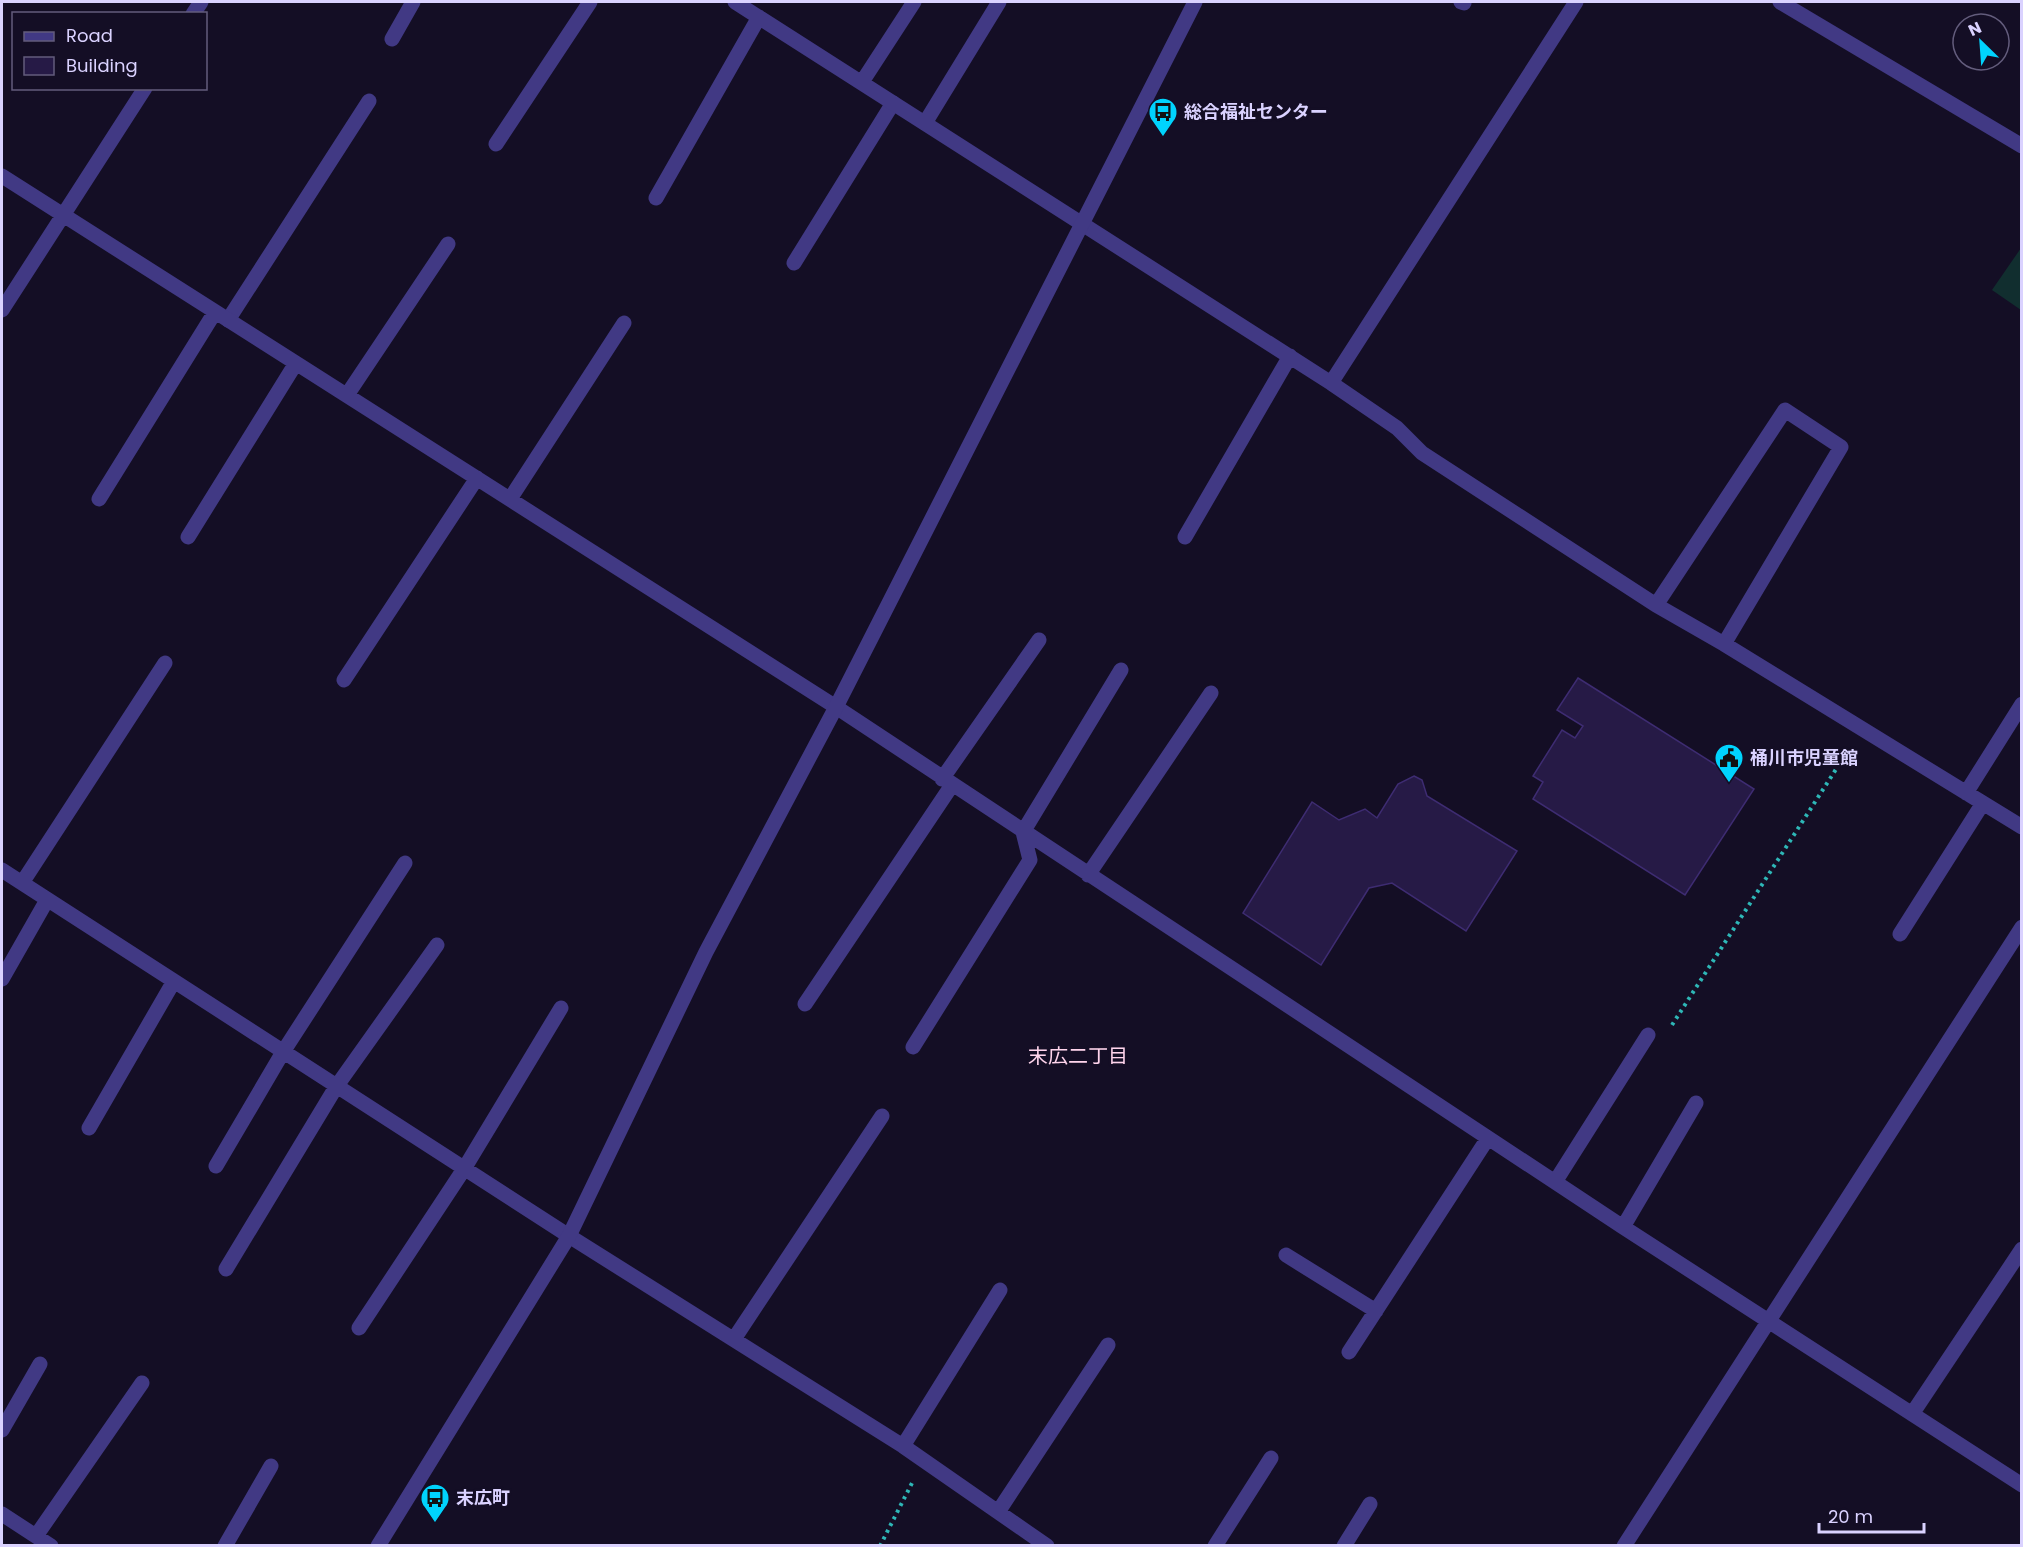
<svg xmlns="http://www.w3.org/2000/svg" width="2023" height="1547" viewBox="0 0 2023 1547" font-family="Poppins,'Noto Sans JP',sans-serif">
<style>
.green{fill:#112e2f}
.building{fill:#261a46;stroke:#3e2c72;stroke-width:1.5}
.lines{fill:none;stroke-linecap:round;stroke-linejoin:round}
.path{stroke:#2eb7b7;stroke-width:4;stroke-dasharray:3 4.5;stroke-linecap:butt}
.service{stroke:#413984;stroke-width:15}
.minor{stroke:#413984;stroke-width:15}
.tertiary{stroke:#413984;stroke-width:15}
.labels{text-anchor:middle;stroke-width:5;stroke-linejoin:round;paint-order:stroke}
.poi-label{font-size:18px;font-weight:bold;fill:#dad2ff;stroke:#140e25;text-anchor:start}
.neighbourhood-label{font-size:20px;fill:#ffd4ec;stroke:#140e25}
</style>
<rect width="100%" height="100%" fill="#140e25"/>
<!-- green -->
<path class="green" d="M2021 248V310L1992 290Z"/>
<!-- building -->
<path class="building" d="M1578 678 1754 789 1685 895 1533 799 1543 782 1533 776 1562 730 1575 738 1583 726 1557 710Z
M1414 776 1422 780 1427 796 1517 851 1466 931 1392 883 1369 888 1321 965 1243 913 1312 802 1339 820 1365 809 1377 818 1398 784Z"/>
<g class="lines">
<!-- path -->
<path class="path" d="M1672 1025 1849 749
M880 1546 912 1483"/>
<!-- service -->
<path class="service" d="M1461 2 1464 3
M794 263 893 103
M228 320 369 101"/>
<!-- minor -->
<path class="minor" d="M735 2 1331 383 1397 428 1422 453 1656 605 1724 644 2022 827
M1780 2 2022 146
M193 14 201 2
M392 39 413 2
M862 82 914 2
M925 123 999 2
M496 144 590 2
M2 176 836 707 1623 1227 2022 1485
M656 198 759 17
M2 310 145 88
M1331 383 1576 2
M347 395 448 244
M99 499 215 312
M510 499 624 323
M188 537 296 363
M1185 537 1290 356
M1656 605 1785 410 1841 447 1724 644
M344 680 477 478
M942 779 1039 640
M1966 793 2022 704
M2 870 569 1236 903 1446 1047 1546
M1088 875 1211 693
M22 883 165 663
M1900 934 1983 803
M2 979 47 900
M805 1004 952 785
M913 1047 1030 860 1023 832 1121 670
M89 1128 174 981
M216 1166 283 1052 405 863
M1555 1182 1648 1035
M1623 1227 1696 1103
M1286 1255 1376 1311
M226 1269 336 1087 437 945
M359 1328 464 1169 561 1008
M734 1339 882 1116
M1349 1352 1488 1138
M1912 1414 2022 1249
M2 1430 40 1364
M903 1446 1000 1290
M998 1512 1108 1345
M2 1514 51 1546
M36 1536 142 1383
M225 1546 271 1466
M1215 1546 1271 1458
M1344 1546 1370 1504
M1624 1546 2022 927"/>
<!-- tertiary -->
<path class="tertiary" d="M378 1546 569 1236 706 952 836 707 1195 2"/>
</g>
<!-- icons -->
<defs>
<g id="bus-pin" transform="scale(1.5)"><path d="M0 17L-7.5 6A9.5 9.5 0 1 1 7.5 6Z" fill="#00d3fd" stroke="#140e25"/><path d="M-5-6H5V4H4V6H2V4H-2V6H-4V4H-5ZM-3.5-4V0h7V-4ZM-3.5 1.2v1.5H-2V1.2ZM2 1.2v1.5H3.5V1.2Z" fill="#111"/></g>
<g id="civic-pin" transform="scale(1.5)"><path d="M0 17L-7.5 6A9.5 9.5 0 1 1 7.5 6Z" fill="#00d3fd" stroke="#140e25"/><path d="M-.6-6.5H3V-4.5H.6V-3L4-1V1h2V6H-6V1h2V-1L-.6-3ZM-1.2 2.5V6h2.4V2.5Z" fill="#111"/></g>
</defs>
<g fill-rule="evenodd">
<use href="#bus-pin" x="1163" y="112"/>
<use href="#civic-pin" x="1729" y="758"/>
<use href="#bus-pin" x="435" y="1498"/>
</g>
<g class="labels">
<!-- poi labels -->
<g class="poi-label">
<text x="1184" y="118">総合福祉センター</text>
<text x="1750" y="764">桶川市児童館</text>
<text x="456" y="1504">末広町</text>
</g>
<!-- neighbourhood labels -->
<g class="neighbourhood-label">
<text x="1078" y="1063">末広二丁目</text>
</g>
</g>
<!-- border -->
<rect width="2023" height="1547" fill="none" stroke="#dad2ff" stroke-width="6"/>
<!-- legend -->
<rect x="12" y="12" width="195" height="78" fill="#140e25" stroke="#635c7c" stroke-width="1.5"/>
<rect x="24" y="32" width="30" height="9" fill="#413984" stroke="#635c7c" stroke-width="1.5"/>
<text x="66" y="42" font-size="18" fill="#dad2ff">Road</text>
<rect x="24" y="57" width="30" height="18" fill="#261a46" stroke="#635c7c" stroke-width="1.5"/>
<text x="66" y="72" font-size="18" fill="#dad2ff">Building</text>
<!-- north arrow -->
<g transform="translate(1981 42) rotate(335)"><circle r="28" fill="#140e25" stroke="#635c7c" stroke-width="1.5"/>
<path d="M0-4.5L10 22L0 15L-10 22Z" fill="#00d3fd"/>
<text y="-9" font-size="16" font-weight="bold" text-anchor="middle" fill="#dad2ff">N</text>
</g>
<!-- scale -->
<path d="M1819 1523v9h105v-9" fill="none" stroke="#dad2ff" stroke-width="3"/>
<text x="1828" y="1523" font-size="18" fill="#dad2ff" stroke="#140e25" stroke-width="4.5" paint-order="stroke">20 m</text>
</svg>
